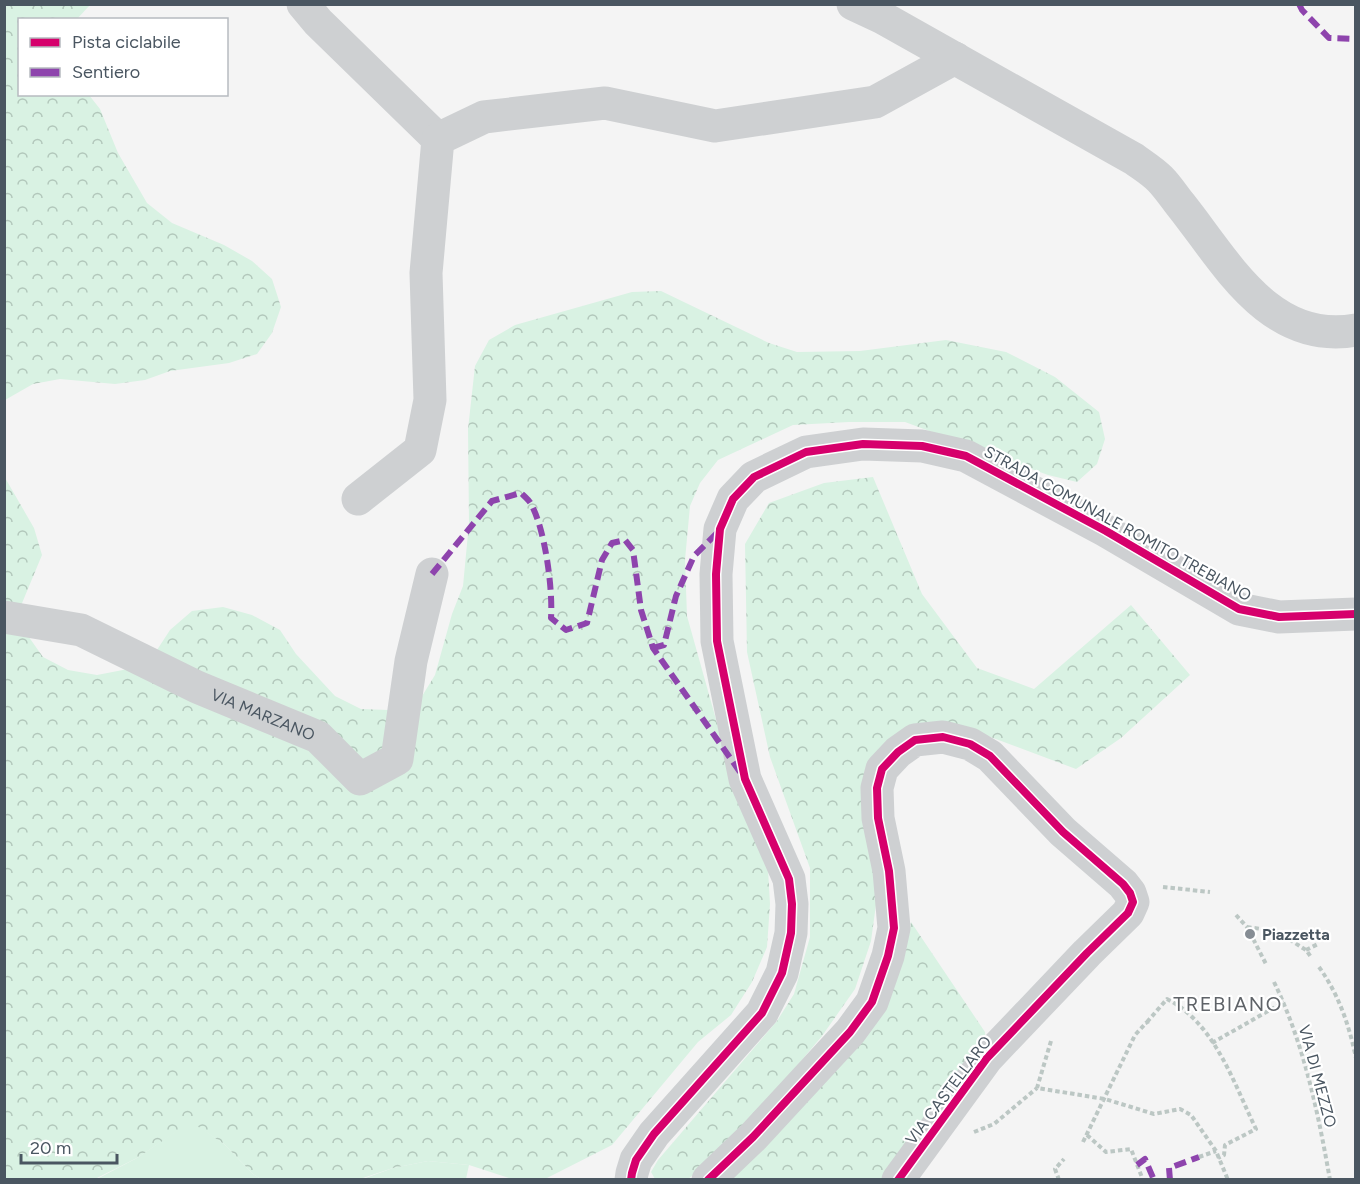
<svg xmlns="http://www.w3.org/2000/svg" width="1360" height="1184" viewBox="0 0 1360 1184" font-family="Figtree,sans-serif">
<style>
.grass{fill:#d9f2e3}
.forest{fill:url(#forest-crowns)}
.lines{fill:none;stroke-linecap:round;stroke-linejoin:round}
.path{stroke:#bcc7c4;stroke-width:4;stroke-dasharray:4.5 3;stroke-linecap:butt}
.minor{stroke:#ced0d2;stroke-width:33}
.quiet{stroke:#8e44ad;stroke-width:6;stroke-dasharray:12 6;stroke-linecap:butt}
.cycleway-casing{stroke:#fff;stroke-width:11}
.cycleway{stroke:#d6006c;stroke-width:8}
.poi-dot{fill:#868d94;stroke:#fff;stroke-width:2}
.labels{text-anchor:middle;stroke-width:4.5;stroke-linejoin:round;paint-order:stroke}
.street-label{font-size:16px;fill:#4a5661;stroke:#fff}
.poi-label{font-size:16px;font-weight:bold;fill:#4a5661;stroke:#fff;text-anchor:start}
.quarter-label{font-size:20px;letter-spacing:1.5px;fill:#5f6368;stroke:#fff}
</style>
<defs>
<pattern id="forest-crowns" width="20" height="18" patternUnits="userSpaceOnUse" patternTransform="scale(1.5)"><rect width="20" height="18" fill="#d9f2e3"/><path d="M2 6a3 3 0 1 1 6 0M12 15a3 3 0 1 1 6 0" fill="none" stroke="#b2c7bb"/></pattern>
</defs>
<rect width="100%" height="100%" fill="#f4f4f4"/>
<!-- grass -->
<path class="grass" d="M191 1121 224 1144 253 1174 261 1179 95 1180 137 1158Z
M428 1161 469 1165 466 1179 360 1180 393 1168Z"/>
<!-- forest -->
<path class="forest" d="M5 4 90 5 77 19 20 20V94L89 95 100 109 118 153 147 203 172 223 224 245 252 261 272 279 281 307 272 333 257 354 229 363 170 371 145 380 115 384 60 379 33 384 5 400Z
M661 291 769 343 797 352 860 351 946 340 1006 352 1055 377 1099 412 1105 439 1097 464 1077 482 1048 475 905 422H849L793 425 718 460 700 483 690 506 685 560 687 616 736 791 768 869 770 904 767 947 752 982 731 1015 698 1042 612 1145 547 1178H509L469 1165 428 1161 393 1168 360 1179H261L253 1174 224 1144 191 1122 137 1158 95 1179H5L4 476 34 528 42 555 20 608 26 633 43 657 68 670 97 675 128 669 155 653 170 630 192 611 223 607 252 615 280 630 296 654 335 696 361 709 389 710 419 701 435 675 452 614 463 586 469 523 468 429 475 366 489 340 515 325 632 292Z
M873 477 922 594 977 668 1034 689 1131 605 1190 675 1121 738 1076 769 985 735 878 752V890L871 941 855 989 822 1036 780 1086 709 1163 688 1179H655L651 1172 658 1160 777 1021 794 994 810 937V868L770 757 747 652 745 544 769 503 824 483Z
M911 922 985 1032 987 1058 898 1179 729 1180 904 956Z"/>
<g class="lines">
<!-- path -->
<path class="path" d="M1163 887 1210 892
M1236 915 1247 927 1266 964
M1247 927 1276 931 1306 950 1311 957
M1306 950 1318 944
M1319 967C1339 995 1349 1025 1356 1058
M1274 982C1304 1044 1318 1112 1330 1180
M1147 1022 1167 999C1215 1023 1234 1084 1256 1129L1225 1145 1224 1155 1218 1158
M1051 1041 1037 1088 1105 1099 1154 1114 1180 1109 1191 1115 1216 1151 1228 1180
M1212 1043 1284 1002
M974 1132 994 1124 1037 1088
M1087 1135 1106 1152 1131 1149 1143 1180
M1083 1142 1135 1035 1147 1022 1148 1024
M1199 1157 1216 1151
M1059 1180 1055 1169 1064 1159"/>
<!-- minor -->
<g class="minor">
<path d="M303 4 318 22 438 139"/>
<path d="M853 4 883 18 1134 159C1142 165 1152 171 1160 179 1167 186 1173 195 1180 204 1225 260 1269 346 1356 330"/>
<path d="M358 499 420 450 430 400 426 273 438 139 484 117 605 103 715 126 875 102 955 58"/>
<path id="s1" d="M4 617 81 630 197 687 318 737 360 779 397 759 411 661 432 574"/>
<path d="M631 1180 632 1173 636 1160 654 1134 762 1013 782 973 791 933 792 904 789 879 745 779 717 641 716 574 720 529 733 499 754 477 806 452 863 444 922 446 966 456 1106 531 1239 609 1279 617 1356 614"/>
<path d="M708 1180 753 1137 850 1032 872 1002 888 956 894 928 889 871 878 818 877 788 882 769 898 752 915 740 943 737 970 744 990 756 1063 832 1123 884 1130 893 1133 902 1128 913 1087 953 987 1058 898 1180"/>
</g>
<!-- quiet -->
<path class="quiet" d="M1299 4 1302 10 1329 38 1356 39
M432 574 492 501 521 493C524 496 529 500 531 504 545 529 553 589 551 618L566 630 587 623 602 560 612 543 625 540 633 550 641 610 653 648 740 772
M653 648 664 645 676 596 694 556 719 531
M1137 1165 1145 1159 1154 1180
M1170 1180 1169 1168 1199 1157"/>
<!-- cycleway casing -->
<g class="cycleway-casing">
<path id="cycleway" d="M631 1180 632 1173 636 1160 654 1134 762 1013 782 973 791 933 792 904 789 879 745 779 717 641 716 574 720 529 733 499 754 477 806 452 863 444 922 446 966 456 1106 531 1239 609 1279 617 1356 614
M708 1180 753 1137 850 1032 872 1002 888 956 894 928 889 871 878 818 877 788 882 769 898 752 915 740 943 737 970 744 990 756 1063 832 1123 884 1130 893 1133 902 1128 913 1087 953 987 1058 898 1180"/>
</g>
<!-- cycleway -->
<use href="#cycleway" class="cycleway"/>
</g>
<!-- markers -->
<circle class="poi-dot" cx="1250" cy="934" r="6"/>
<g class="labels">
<!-- street labels -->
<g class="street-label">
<text transform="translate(1118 523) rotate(29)" y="6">STRADA COMUNALE ROMITO TREBIANO</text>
<text dy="6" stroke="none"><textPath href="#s1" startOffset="279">VIA MARZANO</textPath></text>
<text transform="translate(1318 1076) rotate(75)" y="6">VIA DI MEZZO</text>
<text transform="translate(948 1090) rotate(-53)" y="6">VIA CASTELLARO</text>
</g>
<!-- poi labels -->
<g class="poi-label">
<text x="1262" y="940">Piazzetta</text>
</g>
<!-- quarter labels -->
<g class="quarter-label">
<text x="1228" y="1011">TREBIANO</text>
</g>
</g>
<!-- border -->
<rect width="1360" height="1184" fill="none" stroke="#4a5661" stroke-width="12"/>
<!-- legend -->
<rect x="18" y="18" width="210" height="78" fill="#ffffff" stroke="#b7bbc0" stroke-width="1.5"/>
<rect x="30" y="38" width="30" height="9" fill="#d6006c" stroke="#b7bbc0" stroke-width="1.5"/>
<text x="72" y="48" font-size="18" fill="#4a5661">Pista ciclabile</text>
<rect x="30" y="68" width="30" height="9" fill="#8e44ad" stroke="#b7bbc0" stroke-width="1.5"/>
<text x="72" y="78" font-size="18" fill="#4a5661">Sentiero</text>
<!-- scale -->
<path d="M21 1154v9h96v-9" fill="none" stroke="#4a5661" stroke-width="3"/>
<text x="30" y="1154" font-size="18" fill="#4a5661" stroke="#ffffff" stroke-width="4.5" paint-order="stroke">20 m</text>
</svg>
